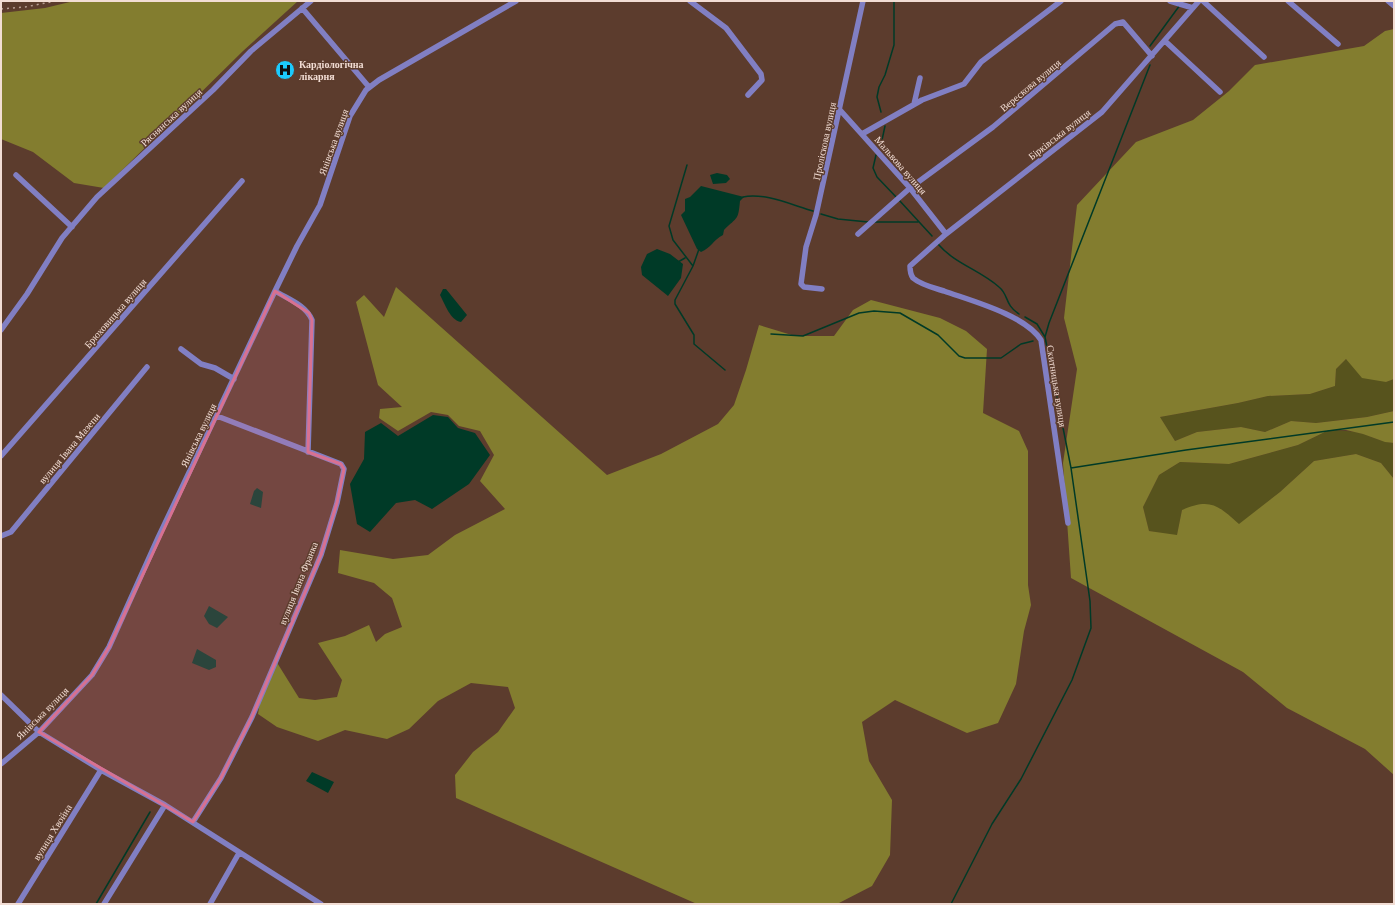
<svg xmlns="http://www.w3.org/2000/svg" width="1395" height="905" viewBox="0 0 1395 905" font-family="'Times New Roman',serif">
<style>
.green{fill:#57531d}
.forest{fill:#837d2f}
.water{fill:#003a27}
.lines{fill:none;stroke-linecap:round;stroke-linejoin:round}
.stream{stroke:#003a27;stroke-width:1.5}
.minor{stroke:#817fc3;stroke-width:5.5}
.rail{stroke:#b89f94;stroke-width:1.5;stroke-dasharray:2 4;stroke-linecap:butt}
.marked{fill:#d87191;fill-opacity:0.2;stroke:#d87191;stroke-width:3;stroke-linejoin:round}
.labels{text-anchor:middle;stroke-width:3;stroke-linejoin:round;paint-order:stroke}
.poi-label{font-size:10px;font-weight:bold;fill:#f2ddd4;stroke:#5c3c2d;text-anchor:start}
.street-label{font-size:10px;fill:#f2ddd4;stroke:#5c3c2d}
</style>
<rect width="100%" height="100%" fill="#5c3c2d"/>
<!-- green -->
<path class="green" d="M1346 359 1386 382 1394 379V411L1367 417 1316 423 1291 421 1265 432 1241 427 1197 432 1175 441 1160 417 1238 403 1268 396 1310 394 1335 386 1336 369Z
M1329 430C1341 430 1352 431 1364 434 1374 438 1383 442 1394 443V479L1381 463 1356 454 1314 461 1280 492 1239 525C1215 501 1214 505 1182 510L1177 536 1149 531 1143 507 1159 475 1180 462 1229 464 1298 445Z"/>
<!-- forest -->
<path class="forest" d="M74 1H298L243 51 104 188 74 183 33 152 1 139V13L45 8Z
M1394 29V379L1386 382 1362 378 1346 359 1336 369 1335 386 1310 394 1268 396 1238 403 1160 417 1175 441 1197 432 1241 427 1265 432 1291 421 1316 423 1367 417 1394 411V443L1385 442 1363 434 1346 430H1329L1298 445 1229 464 1180 462 1159 475 1143 507 1149 531 1177 535 1182 510C1210 498 1218 505 1239 524L1280 492 1314 461 1356 454 1381 463 1394 479V775L1365 749 1287 708 1243 672 1071 578 1063 463 1077 369 1064 318 1077 205 1136 142 1193 120 1229 91 1255 65 1364 46 1385 31Z
M396 287 607 475 661 454 718 424 734 405 746 370 759 325 795 336H834L853 310 871 300 940 318 966 331 987 349 983 413 1019 431 1028 451V585L1031 605 1024 631 1016 684 998 723 967 733 895 700 862 722 869 761 892 800 890 855 872 886 839 903 831 904H697L456 798 455 775 473 752 498 732 515 708 508 687 471 683 438 701 409 729 387 739 345 730 318 741 277 727 258 714 262 690 276 661 299 698 315 700 337 697 342 680 318 643 345 636 369 625 376 642 385 634 402 627 392 598 374 583 338 573 340 550 393 559 428 555 455 535 505 509 480 481 494 455 480 431 459 426 448 415 431 412 398 431 379 418 380 409 402 407 378 385 356 302 364 295 384 317Z"/>
<!-- water -->
<path class="water" d="M717 173 727 175 730 179 726 183 713 184 710 175Z
M701 186 744 197 740 201C738 221 738 216 724 230L723 235C713 240 711 248 701 252L697 249 681 215 685 211V199L690 197Z
M657 249 670 254 683 264 681 278 668 296 642 275 641 267 647 254Z
M443 289H446L467 315 461 322C450 320 445 304 440 295Z
M433 415 448 417 458 428 475 433 490 455 469 484 432 509 415 500 396 503 370 532 357 524 350 484 364 459 365 432 381 423 398 436Z
M257 488 263 492 261 508 250 504 254 491Z
M209 606 228 617 217 628 209 624 204 616Z
M197 649 216 660V667L209 670 192 663Z
M312 772 334 782 328 793 306 781Z"/>
<g class="lines">
<!-- stream -->
<path class="stream" d="M1150 46 1180 5
M881 112 877 97 879 87 885 75 894 45V1
M882 140 885 126
M876 155 873 168 877 177 897 198
M687 165 669 226 673 240 693 266
M743 197C763 192 792 205 813 211
M899 200 932 236
M821 214 838 219 868 222
M874 222H918
M938 244C955 264 980 270 999 287 1009 295 1004 304 1019 314
M699 249 693 266 675 300V304L694 335V344L725 370
M678 262 685 258
M1025 317 1037 324 1045 337
M771 334 803 336 859 313 874 311 900 313 938 335 959 356 965 358H1001L1021 344 1033 341
M1071 468 1186 450 1394 422
M96 904 150 812
M951 904 992 824 1021 779 1072 680 1091 628 1090 601 1071 468 1045 337 1049 323 1150 65"/>
<!-- minor -->
<path class="minor" d="M690 1 726 28 761 74 762 80 748 95
M1170 1 1193 8
M1203 1 1264 57
M1288 1 1338 44
M1388 1 1394 6
M302 8 369 87
M1165 41 1220 92
M914 104 920 78
M840 110 910 188 946 234
M862 134 922 100 964 84 981 62 1061 1
M16 175 72 227
M858 234 910 188 993 127 1115 24 1123 22 1152 56
M822 289 804 287 801 284 806 247 816 215 863 1
M275 291C288 299 306 305 312 320L308 452
M1 330 27 294 62 238 97 197 213 90 251 51 311 1
M181 349 201 364 215 368 234 379
M1 456 242 181
M1068 523 1041 340C1025 315 972 301 944 291 934 288 921 285 913 278 910 274 910 270 910 266L946 234 1102 112 1199 1
M1 536 11 532 147 367
M1 695 39 732 101 770 165 805 321 904
M1 764 39 732 92 675 109 647 158 538 275 291 297 246 320 205 350 116 366 90 379 80 516 1
M193 822 221 778 252 717 321 555 337 503 344 469 341 464 217 416
M18 904 101 770
M104 904 165 805
M210 904 239 853"/>
<!-- rail -->
<path class="rail" d="M1 9 25 7 56 1"/>
</g>
<!-- marked area -->
<path class="marked" d="M275 291 309 313 312 320 308 452 341 464 344 469 337 503 321 555 252 717 221 778 193 822 39 732 92 675 109 647Z"/>
<!-- icons -->
<defs>
<g id="hospital-disc" transform="scale(1)"><circle r="9.5" fill="#1bcafc" stroke="#5c3c2d"/><path d="M-5-5h3v3.5h4V-5h3V5h-3V1.5h-4V5h-3Z" fill="#111"/></g>
</defs>
<g fill-rule="evenodd">
<use href="#hospital-disc" x="285" y="70"/>
</g>
<g class="labels">
<!-- poi labels -->
<g class="poi-label">
<text x="299" y="68">Кардіологічна<tspan x="299" dy="12">лікарня</tspan></text>
</g>
<!-- street labels -->
<g class="street-label">
<text transform="translate(1030 85) rotate(-40)" y="4">Верескова вулиця</text>
<text transform="translate(171 117) rotate(-43)" y="4">Ряснянська вулиця</text>
<text transform="translate(1059 134) rotate(-38)" y="4">Бірківська вулиця</text>
<text transform="translate(824 141) rotate(-78)" y="4">Проліскова вулиця</text>
<text transform="translate(333 142) rotate(-70)" y="4">Янівська вулиця</text>
<text transform="translate(901 165) rotate(49)" y="4">Мальвова вулиця</text>
<text transform="translate(115 313) rotate(-49)" y="4">Брюховицька вулиця</text>
<text transform="translate(1057 386) rotate(81)" y="4">Скитницька вулиця</text>
<text transform="translate(198 435) rotate(-64)" y="4">Янівська вулиця</text>
<text transform="translate(69 448) rotate(-50)" y="4">вулиця Івана Мазепи</text>
<text transform="translate(298 583) rotate(-68)" y="4">вулиця Івана Франка</text>
<text transform="translate(42 713) rotate(-45)" y="4">Янівська вулиця</text>
<text transform="translate(52 832) rotate(-58)" y="4">вулиця Хвойна</text>
</g>
</g>
<!-- border -->
<rect width="1395" height="905" fill="none" stroke="#f2ddd4" stroke-width="4"/>
</svg>
